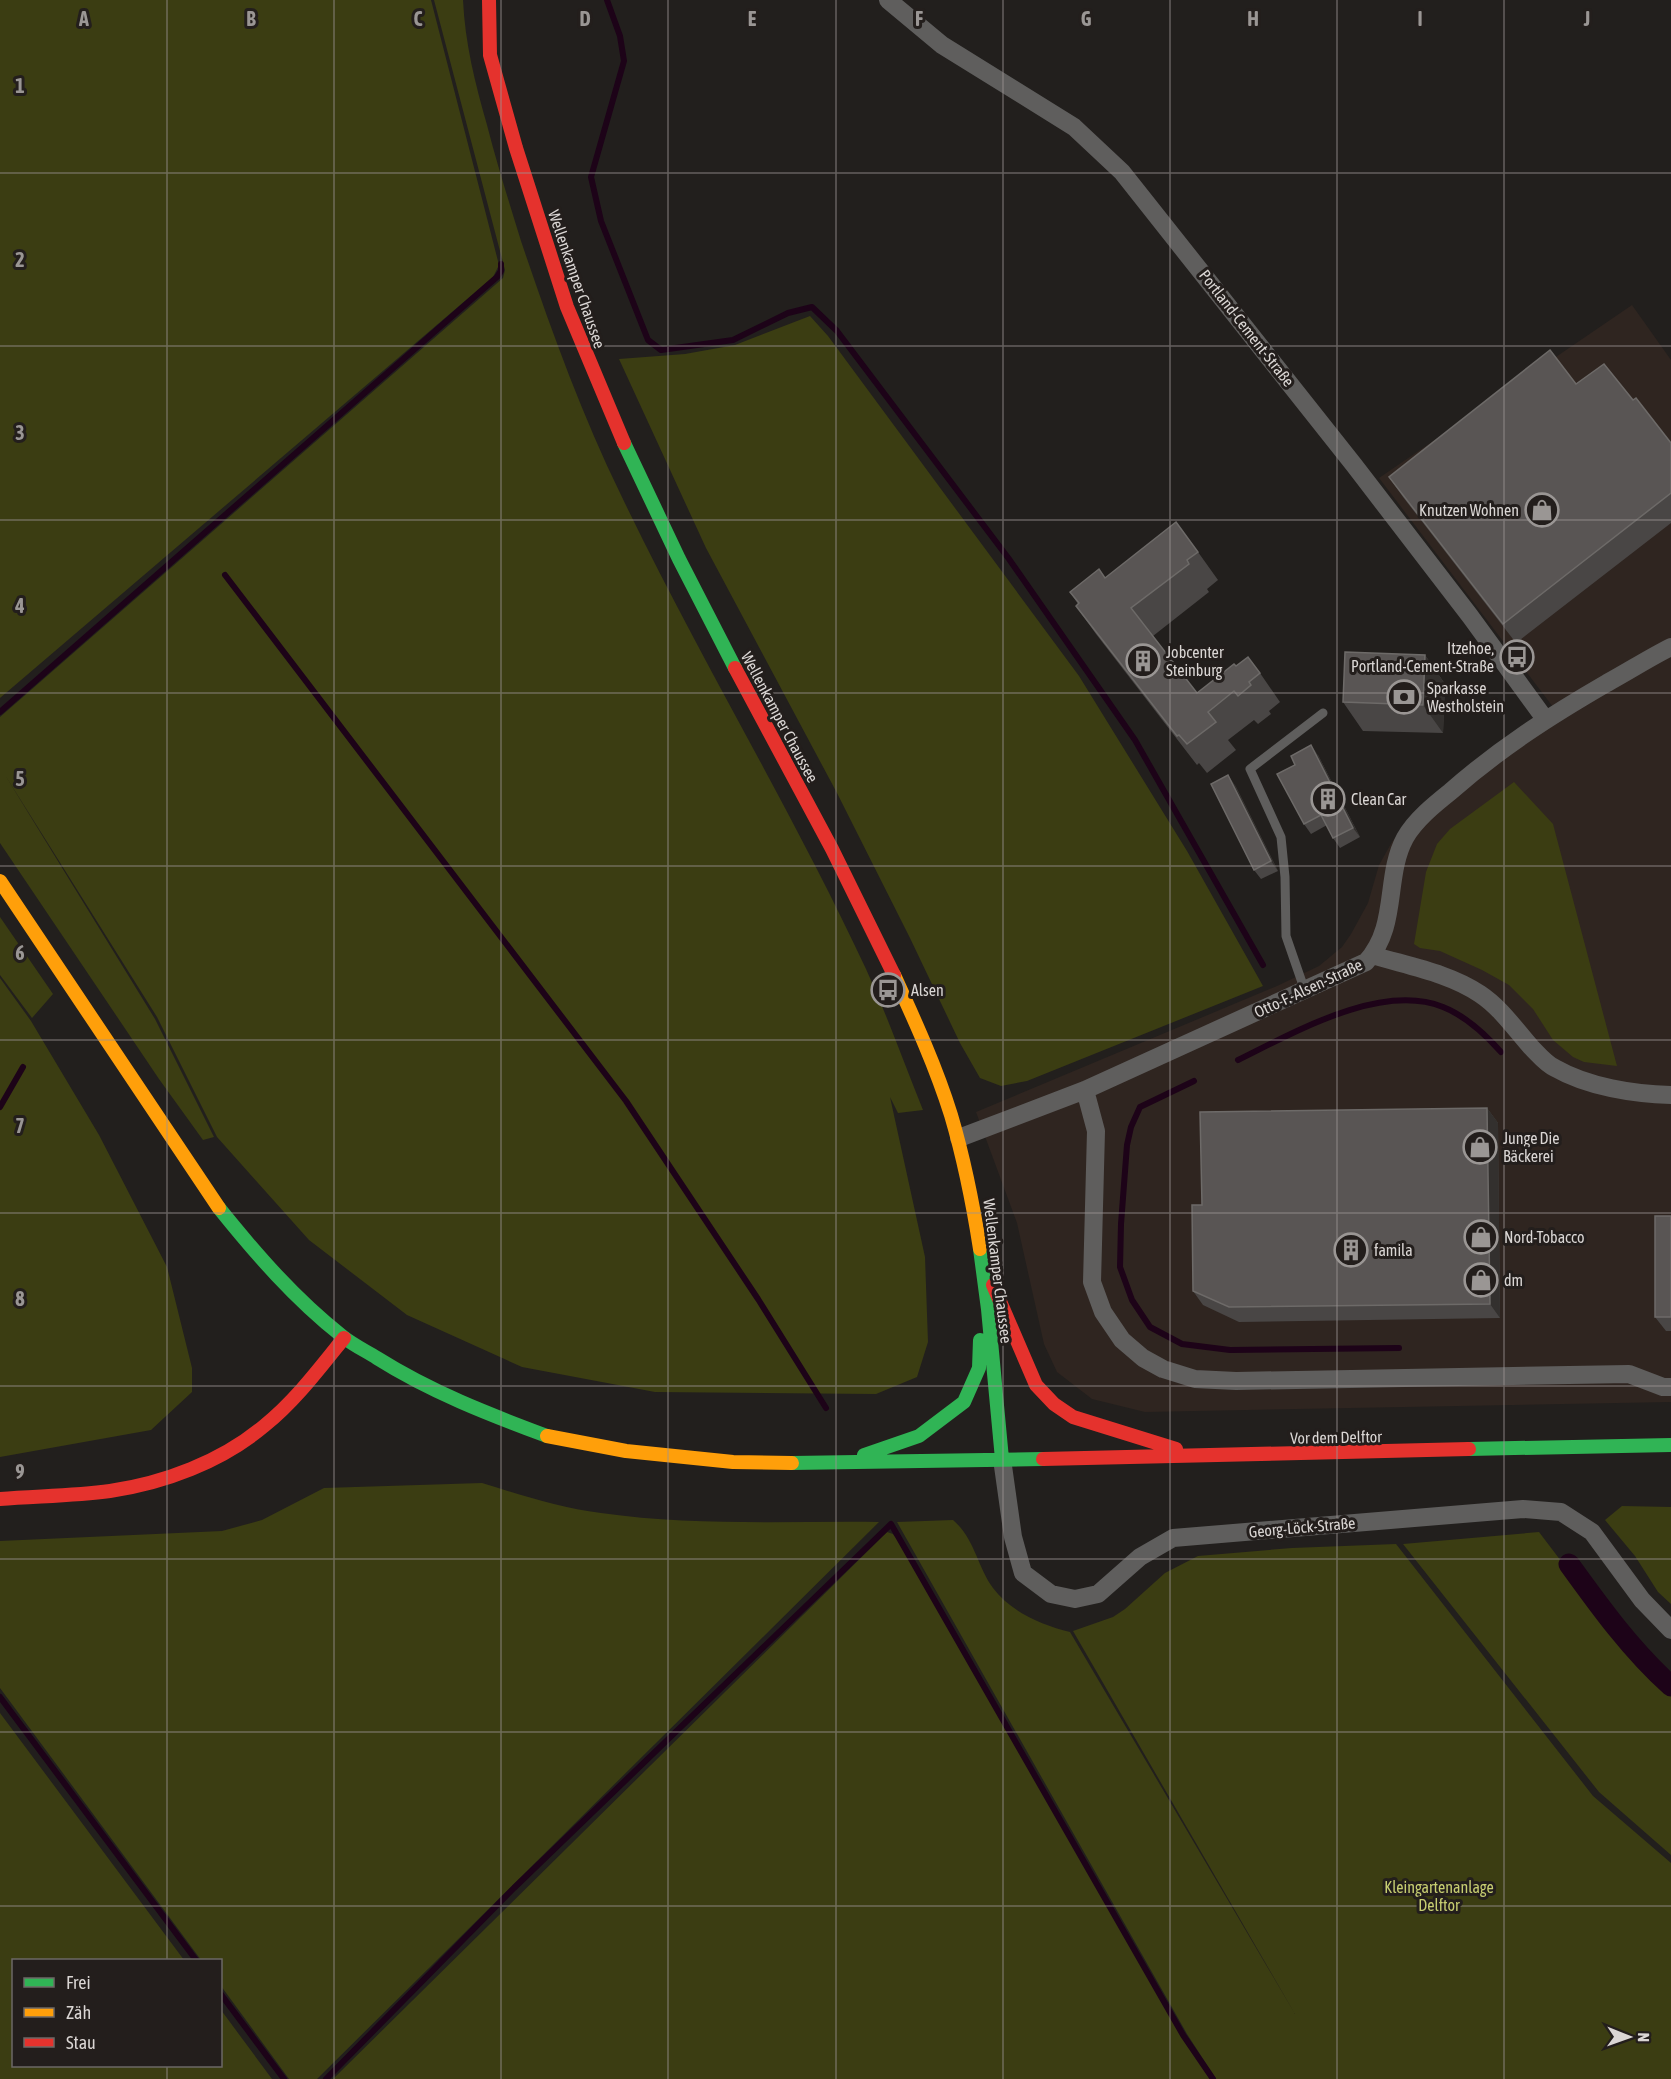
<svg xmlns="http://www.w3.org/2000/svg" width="1671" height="2079" viewBox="0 0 1671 2079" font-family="'Asap Condensed',sans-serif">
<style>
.built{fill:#2f2520}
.green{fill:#3b3d12}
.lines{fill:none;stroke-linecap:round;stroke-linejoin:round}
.stream{stroke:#1d0318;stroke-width:6}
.canal{stroke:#1d0318;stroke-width:21}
.lane{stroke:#5f5e5d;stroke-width:9}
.street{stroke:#5f5e5d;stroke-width:18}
.fast{stroke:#30b455;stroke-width:14}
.slow{stroke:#ff9f0a;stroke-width:14}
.jam{stroke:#e5322d;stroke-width:14}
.wall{fill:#494645}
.shaded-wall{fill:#33302e}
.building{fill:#595554;stroke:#6d6a68;stroke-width:1.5}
.grid{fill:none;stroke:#9a9694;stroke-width:1.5;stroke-opacity:0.55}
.labels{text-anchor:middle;stroke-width:6;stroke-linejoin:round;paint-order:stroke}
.street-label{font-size:16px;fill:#dad6d4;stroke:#231e1c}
.poi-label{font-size:16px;fill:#dad6d4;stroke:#231e1c;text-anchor:start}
.park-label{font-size:16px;fill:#c7ce71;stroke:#231e1c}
.grid-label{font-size:20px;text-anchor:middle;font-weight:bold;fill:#9a9694;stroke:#231e1c;stroke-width:6;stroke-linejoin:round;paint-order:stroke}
</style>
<rect width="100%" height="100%" fill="#221f1d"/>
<!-- built -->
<path class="built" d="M1632 305 1671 360V1402L1145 1412 1092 1399 1057 1372 1044 1344 1017 1223 976 1112 1277 986 1319 966 1342 947 1351 934 1368 903 1379 865 1392 842 1416 812 1553 707 1379 478Z"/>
<!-- green -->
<path class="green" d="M0 0H431L499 265 493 277 0 698Z
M434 0H463C465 43 475 83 487 125 497 164 509 202 521 241 550 327 581 413 621 495 698 656 791 808 866 969 887 1015 904 1063 923 1110L898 1113 877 1071 890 1097 925 1257 928 1342 917 1377 876 1394 655 1392 522 1367 407 1315 309 1240 217 1137 157 1017 5 775 155 1019 214 1137 203 1140 159 1079 0 843V717L503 278 505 270Z
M810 316 828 336 1079 676 1187 851 1263 986 1027 1081 1001 1086 980 1078 960 1043 910 938 837 793 706 548 619 359 685 354 735 345Z
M1514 782 1553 824 1617 1066 1584 1062 1573 1057 1553 1040 1533 1009 1509 985 1482 970 1440 951 1420 948 1414 944 1426 872 1437 844 1450 829Z
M0 917 53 994 32 1018 0 975Z
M0 978 31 1021 99 1135 167 1267 192 1368V1392L151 1430 0 1457Z
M482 1483C521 1495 560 1508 601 1513 692 1526 787 1521 879 1522L317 2079H289L221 1986 220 1960H201L0 1688V1541L222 1531 262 1520 324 1488Z
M1622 1506 1671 1507V1604L1658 1592 1635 1556 1605 1520Z
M953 1520C975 1539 977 1566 993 1588 1011 1612 1042 1625 1070 1632L1295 2014 1073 1631 1113 1617 1125 1609 1165 1573 1198 1556 1292 1548 1396 1544 1593 1796 1671 1863V2079H1216L1187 2034 897 1522Z
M887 1532 893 1534 897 1539 1182 2036 1210 2079H333Z
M1539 1532 1643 1669 1671 1695V1855L1599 1792 1403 1544Z
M0 1713 184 1960H14V2066H220L221 2010 272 2079H0Z"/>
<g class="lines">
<!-- stream -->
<path class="stream" d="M607 0 620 36 624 61 591 177 601 221 648 340 661 350 733 340 788 313 812 307 837 331 1009 559 1135 740 1263 965
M225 575 626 1101 758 1299 826 1408
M0 712 497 277 501 271V264
M1238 1060C1293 1033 1381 982 1443 1007 1466 1016 1485 1034 1501 1052
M1194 1081 1140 1107 1131 1127 1127 1145 1121 1224 1120 1267 1132 1300 1150 1327 1182 1344 1230 1350 1399 1348
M0 1107 23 1067
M0 1697 196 1960
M220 1993 284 2079
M326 2079 514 1888 891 1524 1183 2035 1213 2079"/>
<!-- canal -->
<path class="canal" d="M1569 1564C1600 1607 1631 1650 1671 1686"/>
<!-- lane -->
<path class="lane" d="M1305 991 1286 936 1285 877 1281 837 1250 769 1323 713"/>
<!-- street -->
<path class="street" d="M888 0 942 45 1074 127 1122 172 1354 465 1470 616 1545 719
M1372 955C1408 966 1449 973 1480 994 1501 1008 1515 1029 1531 1047 1538 1054 1546 1064 1555 1068 1588 1087 1634 1094 1671 1095
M1085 1090 1096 1131 1092 1282 1103 1312 1122 1340 1143 1358 1163 1369 1195 1379 1236 1381 1629 1374 1663 1387H1671
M959 1138 1085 1090 1366 962C1399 926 1384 877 1405 838 1415 820 1435 804 1450 792 1500 748 1550 716 1607 683 1629 671 1649 658 1671 647
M1002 1459 1013 1537 1023 1573 1051 1594 1075 1599 1098 1594 1140 1557 1173 1538 1523 1509 1561 1512 1592 1532 1642 1600 1671 1630"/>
<!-- fast -->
<path class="fast" d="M624 443 679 559 735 668
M219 1208C256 1254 295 1299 342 1336 353 1345 366 1351 377 1358 431 1392 488 1414 547 1436
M980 1249 988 1309 1002 1459
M1469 1449 1671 1445
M864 1455 919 1436 964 1402 979 1368 980 1340
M792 1463 1043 1459"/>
<!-- slow -->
<path class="slow" d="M0 881 219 1208
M894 975C915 1021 936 1067 951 1115 964 1159 973 1204 980 1249
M547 1436 626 1451 733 1462 792 1463"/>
<!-- jam -->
<path class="jam" d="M489 0 490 55 516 148 567 307 624 443
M735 668 832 849 894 975
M993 1285 1036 1385 1054 1404 1073 1417 1176 1449
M1043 1459 1469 1449
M0 1499C36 1496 73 1496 110 1491 164 1483 221 1462 264 1426 295 1401 319 1369 344 1338"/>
</g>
<!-- wall -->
<path class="wall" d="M1576 384 1671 443V523L1516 643 1403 497 1389 477Z
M1198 552 1218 580 1207 589 1209 592 1153 636 1197 693 1236 666 1260 673 1280 702 1269 711 1271 714 1258 724 1254 720 1228 740 1236 750 1207 773 1199 763 1197 765 1096 634 1076 606 1078 604 1070 592 1105 578Z
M1425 655 1445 684 1443 733 1363 731 1343 702Z
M1318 755 1360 837 1340 848 1333 838 1327 825 1311 834 1304 824 1295 765Z
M1235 785 1278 871 1261 879 1254 870Z
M1487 1108 1498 1123 1500 1318 1239 1322 1203 1305 1193 1291 1202 1205Z
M1671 1216V1331H1666L1655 1317Z"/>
<!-- shaded-wall -->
<path class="shaded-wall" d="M1425 655 1445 684 1443 733 1423 705Z
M1311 745 1318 755 1360 837 1353 828Z
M1228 775 1235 785 1278 871 1271 861Z
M1487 1108 1498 1123 1500 1318 1490 1304Z"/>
<!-- building -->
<path class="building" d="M1550 350 1576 384 1604 364 1633 400 1636 398 1671 443V493L1503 624 1389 477Z
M1176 522 1198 552 1187 560 1189 564 1131 608 1197 693 1234 664 1236 666 1248 657 1260 673 1249 682 1251 685 1238 696 1234 691 1208 712 1216 722 1187 744 1179 735 1177 736 1076 606 1079 603 1070 592 1099 569 1105 578Z
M1345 652 1425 655 1423 705 1343 702Z
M1311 745 1353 828 1333 838 1321 815 1304 824 1277 774 1295 765 1291 756Z
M1228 775 1271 861 1254 870 1211 784Z
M1487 1108 1490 1304 1229 1307 1193 1291 1192 1205H1202L1200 1112Z
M1655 1216H1671V1317H1655Z"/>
<!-- grid -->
<path class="grid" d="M167 0V1960M334 0V2079M501 0V2079M668 0V2079M836 0V2079M1003 0V2079M1170 0V2079M1337 0V2079M1504 0V2079M0 173H1671M0 346H1671M0 520H1671M0 693H1671M0 866H1671M0 1040H1671M0 1213H1671M0 1386H1671M0 1559H1671M0 1732H1671M0 1906H1671M167 2066V2079"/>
<!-- icons -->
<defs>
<g id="shop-ring" transform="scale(1.725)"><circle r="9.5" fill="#231e1c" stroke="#9a9694" stroke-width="1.5"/><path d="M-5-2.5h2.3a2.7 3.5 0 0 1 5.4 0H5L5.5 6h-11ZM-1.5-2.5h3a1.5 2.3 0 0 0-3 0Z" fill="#9a9694"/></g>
<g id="bus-ring" transform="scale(1.725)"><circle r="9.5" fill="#231e1c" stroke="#9a9694" stroke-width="1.5"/><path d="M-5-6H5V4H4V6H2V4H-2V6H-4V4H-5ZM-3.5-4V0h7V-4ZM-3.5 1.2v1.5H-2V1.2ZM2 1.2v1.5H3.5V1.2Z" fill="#9a9694"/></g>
<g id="building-ring" transform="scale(1.725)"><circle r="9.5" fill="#231e1c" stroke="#9a9694" stroke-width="1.5"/><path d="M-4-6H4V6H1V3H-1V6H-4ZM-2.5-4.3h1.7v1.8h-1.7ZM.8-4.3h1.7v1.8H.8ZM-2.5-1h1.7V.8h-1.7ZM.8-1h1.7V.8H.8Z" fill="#9a9694"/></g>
<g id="bank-ring" transform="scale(1.725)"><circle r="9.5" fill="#231e1c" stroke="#9a9694" stroke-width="1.5"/><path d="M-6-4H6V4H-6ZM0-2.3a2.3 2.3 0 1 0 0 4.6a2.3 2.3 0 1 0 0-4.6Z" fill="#9a9694"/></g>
</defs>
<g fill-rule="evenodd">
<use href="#shop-ring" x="1542" y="510"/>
<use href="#bus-ring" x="1517" y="657"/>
<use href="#building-ring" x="1143" y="661"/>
<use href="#bank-ring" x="1404" y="697"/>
<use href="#building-ring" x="1328" y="799"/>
<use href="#bus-ring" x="888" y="990"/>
<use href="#shop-ring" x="1480" y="1147"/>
<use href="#shop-ring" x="1481" y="1237"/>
<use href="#building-ring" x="1351" y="1250"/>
<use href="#shop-ring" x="1481" y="1280"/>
</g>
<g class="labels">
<!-- street labels -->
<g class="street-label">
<text transform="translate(577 279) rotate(71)" y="6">Wellenkamper Chaussee</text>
<text transform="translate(1247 328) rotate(52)" y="6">Portland-Cement-Straße</text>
<text transform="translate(780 717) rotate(62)" y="6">Wellenkamper Chaussee</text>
<text transform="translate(1308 988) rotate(-25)" y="6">Otto-F.-Alsen-Straße</text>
<text transform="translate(998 1271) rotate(83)" y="6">Wellenkamper Chaussee</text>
<text transform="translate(1336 1437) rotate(-1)" y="6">Vor dem Delftor</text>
<text transform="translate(1302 1527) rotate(-5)" y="6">Georg-Löck-Straße</text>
</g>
<!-- poi labels -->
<g class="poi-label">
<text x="1519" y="516" text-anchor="end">Knutzen Wohnen</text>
<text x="1494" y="654" text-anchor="end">Itzehoe,<tspan x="1494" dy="18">Portland-Cement-Straße</tspan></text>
<text x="1166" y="658">Jobcenter<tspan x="1166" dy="18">Steinburg</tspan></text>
<text x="1427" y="694">Sparkasse<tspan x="1427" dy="18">Westholstein</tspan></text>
<text x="1351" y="805">Clean Car</text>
<text x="911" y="996">Alsen</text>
<text x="1503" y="1144">Junge Die<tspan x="1503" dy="18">Bäckerei</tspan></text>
<text x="1504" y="1243">Nord-Tobacco</text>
<text x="1374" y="1256">famila</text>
<text x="1504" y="1286">dm</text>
</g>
<!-- park labels -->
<g class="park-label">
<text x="1439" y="1893">Kleingartenanlage<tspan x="1439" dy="18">Delftor</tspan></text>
</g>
</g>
<g class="grid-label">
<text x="84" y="26">A</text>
<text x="251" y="26">B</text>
<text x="418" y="26">C</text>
<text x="585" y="26">D</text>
<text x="752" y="26">E</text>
<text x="919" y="26">F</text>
<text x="1086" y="26">G</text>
<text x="1253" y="26">H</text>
<text x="1420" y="26">I</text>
<text x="1587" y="26">J</text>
<text x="20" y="93">1</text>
<text x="20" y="267">2</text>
<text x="20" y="440">3</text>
<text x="20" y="613">4</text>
<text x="20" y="786">5</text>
<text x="20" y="960">6</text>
<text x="20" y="1133">7</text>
<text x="20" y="1306">8</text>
<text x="20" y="1479">9</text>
</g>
<!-- legend -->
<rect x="12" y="1959" width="210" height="108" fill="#231e1c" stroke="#6c6866" stroke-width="1.5"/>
<rect x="24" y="1978" width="30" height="9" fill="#30b455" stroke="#6c6866" stroke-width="1.5"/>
<text x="66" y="1989" font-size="18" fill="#dad6d4">Frei</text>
<rect x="24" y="2008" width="30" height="9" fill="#ff9f0a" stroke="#6c6866" stroke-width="1.5"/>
<text x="66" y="2019" font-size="18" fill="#dad6d4">Zäh</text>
<rect x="24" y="2038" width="30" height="9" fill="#e5322d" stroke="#6c6866" stroke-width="1.5"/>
<text x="66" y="2049" font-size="18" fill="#dad6d4">Stau</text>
<!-- north arrow -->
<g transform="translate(1629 2037) rotate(91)" stroke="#231e1c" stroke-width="4.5" paint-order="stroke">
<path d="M0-4.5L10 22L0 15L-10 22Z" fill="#dad6d4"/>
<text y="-9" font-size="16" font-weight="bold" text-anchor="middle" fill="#dad6d4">N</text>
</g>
</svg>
